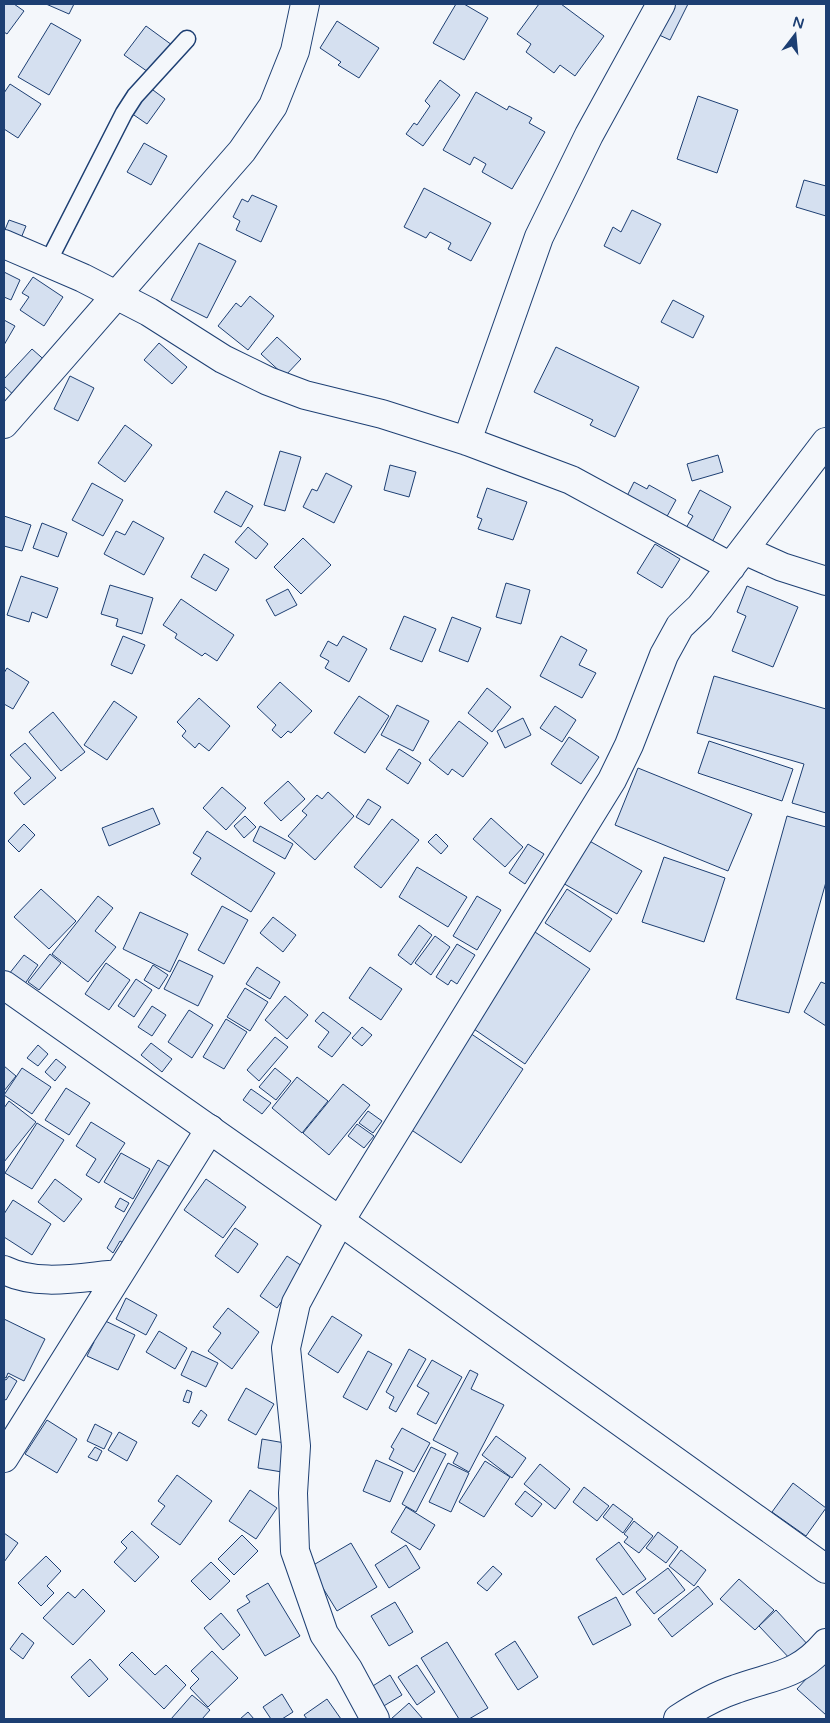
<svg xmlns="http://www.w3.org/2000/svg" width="830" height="1723" viewBox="0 0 830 1723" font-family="'Varela Round',sans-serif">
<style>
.building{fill:#d5e0f0;stroke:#1d3f73}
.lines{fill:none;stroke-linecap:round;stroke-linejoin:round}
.lane-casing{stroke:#1d3f73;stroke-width:19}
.street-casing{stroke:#1d3f73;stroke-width:30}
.secondary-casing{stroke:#1d3f73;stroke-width:30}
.lane{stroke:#f4f7fb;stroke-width:16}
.street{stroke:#f4f7fb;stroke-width:28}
.secondary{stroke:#f4f7fb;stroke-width:28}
</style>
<rect width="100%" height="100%" fill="#f4f7fb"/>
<!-- building -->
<path class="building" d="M4 4H14L24 11 7 34 4 32Z
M46 4H74L69 14Z
M456 4H464L488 18 464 60 433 43Z
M539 4H561L604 36 575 76 560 65 554 73 526 52 531 44 517 34Z
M672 4H688L670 40 657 34Z
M337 21 379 48 359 78 338 65 341 62 320 48Z
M51 23 81 40 49 95 18 77Z
M146 26 172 45 151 74 124 55Z
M440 80 460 95 423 146 406 134 414 123 417 125 430 106 425 101Z
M10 84 41 104 18 138 4 129V93Z
M149 87 165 99 147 124 131 113Z
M476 92 507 110 509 106 532 118 529 123 545 132 512 189 482 172 486 164 474 157 470 165 443 150Z
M698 96 738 110 717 173 677 159Z
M144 143 167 156 151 185 127 172Z
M804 180 826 186V216L796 207Z
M424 188 491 223 471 261 448 249 451 243 430 232 426 238 404 227Z
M252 195 277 206 261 242 236 230 240 221 233 217 242 199 248 202Z
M632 210 661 224 640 264 604 246 613 227 621 232Z
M9 220 26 226 19 243 4 232Z
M199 243 236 261 207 318 171 300Z
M4 272 20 280 11 300 4 297Z
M33 277 63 297 44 326 20 310 29 297 22 293Z
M250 296 274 316 248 350 218 326 236 303 241 307Z
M673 300 704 316 693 338 661 322Z
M4 320 15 326 4 345Z
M277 337 301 359 285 376 261 354Z
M159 343 187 367 172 384 144 360Z
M556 347 639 387 615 437 590 425 593 420 534 392Z
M32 349 49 364 17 398 4 386V379Z
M70 376 94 388 78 421 54 409Z
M125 425 152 445 125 482 98 463Z
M280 451 301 457 285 511 264 505Z
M718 455 723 472 692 481 687 464Z
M390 465 416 472 409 497 384 490Z
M326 473 352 486 334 523 303 507 312 489 317 491Z
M634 482 647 489 649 485 676 500 665 520 626 498Z
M92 483 123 500 103 536 72 520Z
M487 488 527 502 513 540 478 529 482 519 477 517Z
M700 490 731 507 712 542 686 528 693 516 688 513Z
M226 491 253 506 241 527 214 512Z
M4 516 31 525 22 551 4 546Z
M133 521 164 538 144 575 104 554 116 531 125 535Z
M42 523 67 533 58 557 33 548Z
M248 527 268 544 256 559 235 542Z
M303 538 331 565 301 594 274 567Z
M655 544 680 559 662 588 637 573Z
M204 554 229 569 216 591 191 577Z
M21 576 58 588 47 618 32 612 29 622 7 615Z
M506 583 530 590 521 624 496 617Z
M110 585 153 598 142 634 116 626 118 619 101 614Z
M747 586 798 607 773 667 732 651 746 616 737 612Z
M288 589 297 605 275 616 266 600Z
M181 599 234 635 217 661 205 653 202 656 175 638 177 634 163 625Z
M404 616 436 629 422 662 390 649Z
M452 617 481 628 468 662 439 651Z
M123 636 145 645 132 674 111 665Z
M343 636 367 649 349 682 325 668 329 661 320 656 328 641 337 646Z
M561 636 587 650 579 665 596 673 582 698 540 676Z
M7 668 29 682 13 709 4 704V673Z
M714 676 826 709V813L792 803 804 764 697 733Z
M280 682 312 711 291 733 288 731 281 738 272 730 276 725 257 707Z
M487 688 511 707 492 732 468 713Z
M359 696 389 716 365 753 334 733Z
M199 698 230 726 209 751 199 743 195 748 182 736 186 731 177 722Z
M114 701 137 717 107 760 84 745Z
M397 705 429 721 413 751 381 735Z
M555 706 576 720 562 742 540 728Z
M53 712 85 752 61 771 29 732Z
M523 718 531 735 505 748 497 731Z
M459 721 488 743 463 777 452 769 448 775 429 760Z
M569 737 599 757 581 784 551 764Z
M709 741 793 769 782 801 698 773Z
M25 743 56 778 24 805 14 793 31 778 10 755Z
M399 749 421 763 408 784 386 769Z
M638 768 752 814 728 871 615 825Z
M288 781 305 799 281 821 264 803Z
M222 787 246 808 226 830 203 808Z
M328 792 354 816 315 860 288 836 307 815 302 811 317 795 322 799Z
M368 799 381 807 369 825 356 817Z
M153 808 160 824 109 846 102 828Z
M245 816 256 827 244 838 234 826Z
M787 816 826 827V882L789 1013 736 999Z
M491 818 523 847 505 867 473 839Z
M392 819 419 840 381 888 354 867Z
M24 824 35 835 19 852 8 841Z
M260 826 293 844 285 859 253 841Z
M207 831 275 873 251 912 191 874 201 858 193 853Z
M436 834 448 846 441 854 428 842Z
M586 839 642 871 617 914 561 882Z
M528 844 544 854 525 884 509 873Z
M664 857 725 878 704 942 642 922Z
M417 867 467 897 448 927 399 897Z
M41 889 76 921 49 949 14 917Z
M567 889 612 919 590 952 545 923Z
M98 896 113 908 95 931 116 947 88 982 52 954Z
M477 896 501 910 477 950 453 936Z
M222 906 248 920 224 964 198 950Z
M140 912 188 934 170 972 123 949Z
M273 917 296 935 283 952 260 933Z
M419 925 432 935 411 965 398 955Z
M532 930 590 969 525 1064 468 1025Z
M435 936 450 947 431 975 415 963Z
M457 944 475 955 457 984 451 980 448 985 436 977Z
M50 954 61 963 39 990 28 982Z
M24 955 38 965 24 985 9 974Z
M179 960 213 976 198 1006 164 989Z
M106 963 130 980 109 1010 85 994Z
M153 965 168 975 159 989 144 980Z
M257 967 280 982 270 999 246 984Z
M370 967 402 989 381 1020 349 998Z
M136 979 152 990 134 1017 118 1006Z
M821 982 826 984V1026L804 1012Z
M245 988 268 1002 250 1031 227 1017Z
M285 996 308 1015 287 1039 265 1020Z
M152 1006 166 1015 152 1036 138 1027Z
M189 1010 213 1025 192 1058 168 1042Z
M323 1012 351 1033 332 1057 318 1047 329 1032 315 1021Z
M226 1019 247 1032 224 1069 203 1057Z
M362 1027 372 1035 362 1046 352 1038Z
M467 1031 523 1069 461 1163 404 1125Z
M275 1037 288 1047 259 1081 247 1070Z
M151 1043 172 1059 162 1072 141 1055Z
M38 1045 48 1054 38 1066 27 1058Z
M56 1059 66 1067 55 1081 45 1072Z
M4 1066 16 1076 4 1091Z
M22 1068 51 1087 32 1114 4 1095Z
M275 1068 291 1081 276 1100 259 1087Z
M297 1077 328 1101 302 1133 272 1108Z
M343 1084 370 1105 329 1155 303 1133Z
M66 1088 90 1103 69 1135 45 1120Z
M251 1089 271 1103 262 1114 243 1100Z
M9 1101 36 1122 4 1162V1108Z
M368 1111 382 1121 373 1133 359 1123Z
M91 1122 125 1143 99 1183 86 1175 96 1159 76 1146Z
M37 1123 64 1140 32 1189 5 1173Z
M357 1124 374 1136 364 1148 348 1136Z
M121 1153 150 1169 133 1199 104 1182Z
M158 1160 174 1169 129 1246 120 1241 113 1253 107 1248Z
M55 1179 82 1199 64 1222 38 1202Z
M206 1179 246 1207 223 1238 184 1210Z
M120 1198 129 1203 124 1212 115 1207Z
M13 1200 51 1224 32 1255 4 1237V1214Z
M235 1228 258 1244 238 1273 215 1256Z
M287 1256 305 1268 277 1308 260 1296Z
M126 1298 157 1315 146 1335 116 1319Z
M228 1308 259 1332 232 1369 208 1351 221 1333 213 1327Z
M332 1316 362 1335 338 1373 308 1354Z
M99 1318 135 1335 118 1370 87 1356 94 1342 89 1339Z
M4 1319 45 1339 24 1381 8 1373 6 1378 4 1377Z
M159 1331 187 1348 175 1369 146 1352Z
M409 1349 426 1359 396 1412 389 1408 394 1397 386 1392Z
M192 1351 218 1363 206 1387 181 1375Z
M368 1351 392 1364 367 1410 343 1397Z
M432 1360 462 1377 436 1424 417 1414 429 1393 417 1386Z
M470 1370 478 1374 471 1389 504 1405 469 1472 453 1463 458 1453 433 1440Z
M9 1376 17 1381 6 1400 4 1399V1379L6 1380Z
M246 1388 274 1404 256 1435 228 1420Z
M187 1390 192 1392 189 1403 183 1401Z
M201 1410 207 1415 199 1427 192 1423Z
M47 1420 77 1439 57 1473 25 1454Z
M95 1424 112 1433 104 1449 87 1441Z
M402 1428 430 1443 414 1472 389 1459 394 1449 391 1447Z
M119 1432 137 1442 127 1461 108 1450Z
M496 1436 526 1458 512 1478 482 1455Z
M262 1439 285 1443 282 1472 258 1468Z
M95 1447 102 1451 97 1461 88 1457Z
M431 1447 446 1454 416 1512 402 1504Z
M376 1460 403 1472 390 1502 363 1491Z
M485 1461 510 1477 484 1517 459 1502Z
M448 1463 469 1473 451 1512 429 1502Z
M540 1464 570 1489 555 1509 524 1484Z
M177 1475 212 1501 180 1545 151 1524 165 1506 158 1501Z
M793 1483 826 1508 806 1536 772 1512Z
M584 1487 609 1506 597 1521 573 1502Z
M250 1490 277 1508 256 1539 229 1521Z
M525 1491 542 1504 532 1517 515 1504Z
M613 1504 633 1519 623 1533 603 1517Z
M406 1507 435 1525 420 1550 391 1532Z
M634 1521 653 1536 639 1553 624 1542 628 1537 624 1534Z
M132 1531 159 1557 135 1582 114 1562 127 1548 121 1542Z
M658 1532 678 1547 666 1563 646 1548Z
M4 1533 18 1543 4 1562Z
M242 1535 258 1551 234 1575 218 1559Z
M619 1542 646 1579 623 1595 596 1559Z
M351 1543 377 1587 337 1611 310 1567Z
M406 1545 420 1568 389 1588 375 1565Z
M681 1550 706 1570 694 1586 669 1566Z
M46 1556 61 1571 47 1586 54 1593 41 1606 18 1583Z
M211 1562 230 1581 210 1600 191 1581Z
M493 1566 502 1574 487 1591 477 1583Z
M668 1568 685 1590 654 1614 636 1592Z
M739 1579 774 1610 755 1630 720 1599Z
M268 1583 300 1636 265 1656 237 1610 250 1602 246 1596Z
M698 1586 713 1604 672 1637 658 1619Z
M83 1589 105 1611 73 1645 43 1618 68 1592 75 1598Z
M616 1597 631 1625 593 1645 578 1617Z
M395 1602 413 1632 389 1646 371 1616Z
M776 1610 810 1647 793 1662 759 1626Z
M221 1613 240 1635 223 1650 204 1628Z
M22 1633 34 1643 23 1659 10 1649Z
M515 1641 538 1677 518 1690 495 1654Z
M447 1642 488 1708 469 1719H459L421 1658Z
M212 1651 238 1678 208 1707 190 1688 199 1679 191 1671Z
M132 1652 155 1675 166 1665 186 1685 164 1709 119 1665Z
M826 1657V1715L797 1689Z
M90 1659 108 1679 89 1697 71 1677Z
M417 1665 435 1692 417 1705 398 1677Z
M390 1675 402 1695 377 1710 365 1691Z
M282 1694 293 1712 282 1719H271L263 1707Z
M192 1695 210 1710 202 1719H171Z
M327 1699 341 1719H307L304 1715Z
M409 1703 423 1719H391Z
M248 1712 254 1719H240Z"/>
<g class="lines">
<!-- lane casing -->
<g class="lane-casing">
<path id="lane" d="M48 262 124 113 135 96 187 39"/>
</g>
<!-- street casing -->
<g class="street-casing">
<path id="street" d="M4 244 83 278 149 312 223 359 268 381 305 395 382 414 467 441 571 480 731 567
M4 424 242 151 273 106 295 51 305 4
M467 441 539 237 589 135 661 4
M744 550 782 567 826 581
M4 1270C39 1287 81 1277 119 1274
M4 1458 210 1129
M375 1719 348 1669 324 1634 295 1551 293 1493 296 1446 286 1348 296 1303 340 1221 612 780 629 745 664 655 680 626 700 607 826 442
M678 1719C696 1707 715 1696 736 1689 774 1675 797 1677 826 1643"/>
</g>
<!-- secondary casing -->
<g class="secondary-casing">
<path id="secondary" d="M4 985 340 1221 826 1569"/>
</g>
<!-- lane -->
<use href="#lane" class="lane"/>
<!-- street -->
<use href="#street" class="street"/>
<!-- secondary -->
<use href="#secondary" class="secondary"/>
</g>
<!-- border -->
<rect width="830" height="1723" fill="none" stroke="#1d3f73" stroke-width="10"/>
<!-- north arrow -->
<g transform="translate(795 35) rotate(16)" stroke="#f4f7fb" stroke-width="4" paint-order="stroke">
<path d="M0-4L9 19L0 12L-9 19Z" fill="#1d3f73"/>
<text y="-8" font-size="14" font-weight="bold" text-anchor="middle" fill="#1d3f73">N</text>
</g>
</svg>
